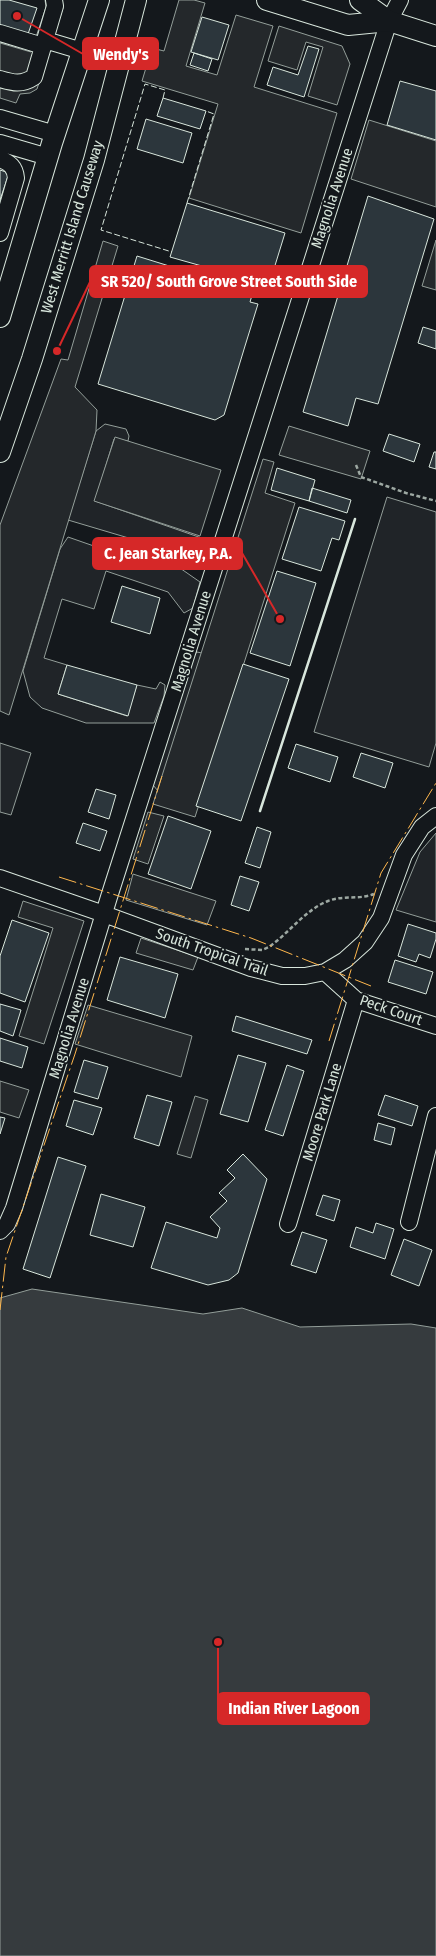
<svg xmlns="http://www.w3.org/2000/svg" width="436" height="1956" viewBox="0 0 436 1956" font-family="'Fira Sans Condensed',sans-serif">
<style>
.green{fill:#202428;stroke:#939e99}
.parking{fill:#24282b;stroke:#939e99}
.water{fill:#363b3e;stroke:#939e99}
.building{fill:#2c363c;stroke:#d8e6dc}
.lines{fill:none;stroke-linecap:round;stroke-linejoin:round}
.minor-casing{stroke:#d8e6dc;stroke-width:18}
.major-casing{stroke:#d8e6dc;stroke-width:22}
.path{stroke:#9da8a2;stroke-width:2.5;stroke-dasharray:4 2.5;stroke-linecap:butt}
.minor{stroke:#14181c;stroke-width:16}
.major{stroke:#14181c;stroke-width:20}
.path-bridge{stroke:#9da8a2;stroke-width:2.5;stroke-dasharray:4 2.5;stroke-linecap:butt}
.fence{stroke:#d8e6dc;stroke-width:1;stroke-dasharray:6 2.5;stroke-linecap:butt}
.wall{stroke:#d8e6dc;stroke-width:2.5}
.power{stroke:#ffb74d;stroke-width:1;stroke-dasharray:18 4 2.5 4;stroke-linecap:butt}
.labels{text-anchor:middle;stroke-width:4;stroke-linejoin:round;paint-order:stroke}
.street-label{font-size:15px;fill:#d8e6dc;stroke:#14181c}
.leader{fill:none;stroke:#d62828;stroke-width:2}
.callout-dot{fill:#d62828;stroke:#14181c;stroke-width:2}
.callout{fill:#d62828;stroke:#d62828;stroke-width:2}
.callout-label{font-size:16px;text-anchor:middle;font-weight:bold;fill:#fff}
</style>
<rect width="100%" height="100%" fill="#14181c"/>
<!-- green -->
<path class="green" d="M105 424 126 429 129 436 128 441 114 439 95 501 213 542 207 559 196 558 68 520 96 431Z
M387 497 436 512V743L429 767 314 732Z
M68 537 111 552 113 545 177 566 200 582 193 608 184 613 168 592 106 571 94 609 62 599 44 658 67 665 58 694 127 716 137 685 156 689 160 682 165 685 164 696 154 723H86L42 708 30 697 23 671 60 549Z
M197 652 202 653 158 791 153 785 192 658Z
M0 743 31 753 11 815 0 812Z
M436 833V922L396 910 420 852Z"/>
<!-- parking -->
<path class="parking" d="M45 0H62L63 8 37 89 30 93 20 94 16 103 0 98V43L31 52 46 7Z
M179 0H194L205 3 186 66 217 75 236 15 273 26 254 87 337 113 301 233 189 198 218 104 142 81 152 48 164 51Z
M279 26 342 46 350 64 337 105 308 96 323 47 306 42 297 70 268 61Z
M369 120 436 141V207L351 179Z
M436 240V290L422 286Z
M103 241 118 246 75 387 97 410 96 431 9 715 0 711V525L61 359 68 360Z
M289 426 370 451 361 479 279 455Z
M115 437 221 470 200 536 94 501Z
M263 459 274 462 265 493 295 503 195 817 153 804Z
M148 812 164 816 148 864 133 859Z
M133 874 216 901 207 925 126 900Z
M23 901 84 921 44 1044 19 1036 53 928 18 917Z
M141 938 198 957 193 970 136 953Z
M88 1005 192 1036 181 1077 75 1044Z
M0 1081 29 1090 19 1118 0 1112Z
M195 1096 208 1100 191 1158 177 1154Z"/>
<!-- water -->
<path class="water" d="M32 1289 203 1314 242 1308 300 1327 411 1324 436 1328V1956H0V1298Z"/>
<!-- building -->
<path class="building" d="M0 0H9L37 8 28 34 0 25Z
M202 17 229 25 218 60 191 52Z
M308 46 319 49 304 97 267 85 273 67 298 75Z
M194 53 212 59 208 71 190 65Z
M400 81 436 91V140L387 125Z
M163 98 206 111 200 129 157 116Z
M146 119 192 133 183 163 137 149Z
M0 170 9 173 0 200Z
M368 196 434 219 378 404 356 398 348 426 303 412Z
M187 203 285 233 269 285 170 257Z
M137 256 253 292 250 302 258 304 245 346 224 415 215 420 98 384Z
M423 327 436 331V349L418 343Z
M389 434 420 444 414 462 383 451Z
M434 452H436V469L429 467Z
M277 468 315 480 309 501 271 490Z
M312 488 351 500 347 513 309 501Z
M299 507 345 521 339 540 332 538 321 571 282 559Z
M277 571 316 583 290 666 250 653Z
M122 586 160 598 150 634 111 622Z
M243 664 289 679 241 821 196 806Z
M67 665 137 685 128 716 58 694Z
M296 744 338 757 330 782 288 768Z
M361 753 393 763 385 788 353 777Z
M96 789 116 795 109 819 88 812Z
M168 816 211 831 191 889 148 874Z
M83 823 107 831 100 851 76 843Z
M257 827 271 832 260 868 245 863Z
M240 876 259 882 249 911 231 905Z
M12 920 49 933 25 1002 0 993V956Z
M408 924 436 933V939L430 958 419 954 416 962 398 956Z
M120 957 178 974 165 1018 107 1000Z
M395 960 433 972 426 994 388 982Z
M0 1004 21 1010 13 1036 0 1031Z
M236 1016 312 1040 307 1054 232 1031Z
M0 1038 28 1047 22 1068 0 1061Z
M238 1055 266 1063 248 1122 220 1114Z
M84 1060 108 1067 98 1099 74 1092Z
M287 1065 304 1071 283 1136 265 1130Z
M147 1095 172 1102 159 1146 134 1138Z
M385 1095 418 1106 412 1126 378 1115Z
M74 1100 102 1108 93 1135 66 1126Z
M0 1117 5 1118 0 1134Z
M378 1123 395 1128 391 1145 374 1140Z
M243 1154 267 1179 238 1273 229 1280 208 1285 151 1268 166 1222 217 1238 220 1228 210 1217 227 1201 219 1193 235 1178 227 1170Z
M58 1157 86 1166 50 1278 23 1269Z
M101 1194 145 1207 133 1247 90 1235Z
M323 1195 340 1200 334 1221 316 1215Z
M376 1223 394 1229 385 1259 350 1247 356 1227 373 1233Z
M302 1232 327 1240 316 1273 291 1265Z
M404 1239 432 1250 419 1286 391 1275Z"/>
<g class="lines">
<!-- minor casing -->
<g class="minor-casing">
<path id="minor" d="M0 33 43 46
M45 40 82 51
M0 79C13 83 22 85 34 77L55 6 54 0
M0 118 55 134
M0 143 48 157
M0 159C10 163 15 167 16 178L0 233
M0 878 104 914 251 968 282 976H305L325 972 345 960 365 942 381 918 404 855 422 827 436 816
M325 972 356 1000 436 1026
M409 1222 436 1116
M288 1224 356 1000
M0 1231 7 1224 14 1208 109 897 389 21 400 0"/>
</g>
<!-- major casing -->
<g class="major-casing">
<path id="major" d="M267 0 348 25 389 21
M360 0 389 21 436 36
M0 317 52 143 99 0
M0 452 32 359 94 160 136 0"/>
</g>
<!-- path -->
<path class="path" d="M356 465 361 477 406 493 436 501
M245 949 262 950 269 947C289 933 305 910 328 901 343 895 359 900 374 894"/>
<!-- minor -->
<use href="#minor" class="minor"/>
<!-- major -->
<use href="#major" class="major"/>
<!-- path-bridge -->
<path class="path-bridge" d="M273 268 341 289"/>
<!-- fence -->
<path class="fence" d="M163 98 165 90 145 84 101 230 172 252
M187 203 214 114 206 111"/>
<!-- wall -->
<path class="wall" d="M260 811 355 519"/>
<!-- power -->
<path class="power" d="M59 877 251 938 371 986
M329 1041 381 873 436 783
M0 1310 6 1257 75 1054 162 776"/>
</g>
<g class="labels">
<!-- street labels -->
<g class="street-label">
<text transform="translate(332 198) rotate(-72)" y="5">Magnolia Avenue</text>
<text transform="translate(72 227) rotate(-73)" y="5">West Merritt Island Causeway</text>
<text transform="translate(191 641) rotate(-73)" y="5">Magnolia Avenue</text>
<text transform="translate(212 952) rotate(19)" y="5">South Tropical Trail</text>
<text transform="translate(391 1010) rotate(19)" y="5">Peck Court</text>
<text transform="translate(69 1028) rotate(-73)" y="5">Magnolia Avenue</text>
<text transform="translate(322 1112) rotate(-73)" y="5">Moore Park Lane</text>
</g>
</g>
<!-- callouts -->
<path class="leader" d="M17 16L83 54M57 351L90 282M280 619L242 553M218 1642L218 1709"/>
<g class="callout-dot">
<circle cx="17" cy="16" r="5"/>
<circle cx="57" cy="351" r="5"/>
<circle cx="280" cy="619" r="5"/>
<circle cx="218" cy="1642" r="5"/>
</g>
<g class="callout">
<rect x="83" y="38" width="75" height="31" rx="5"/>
<rect x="90" y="266" width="277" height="31" rx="5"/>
<rect x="93" y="538" width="149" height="31" rx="5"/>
<rect x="218" y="1693" width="151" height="31" rx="5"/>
</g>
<g class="callout-label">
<text x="121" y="60">Wendy's</text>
<text x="229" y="287">SR 520/ South Grove Street South Side</text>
<text x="168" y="559">C. Jean Starkey, P.A.</text>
<text x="294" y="1714">Indian River Lagoon</text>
</g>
</svg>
